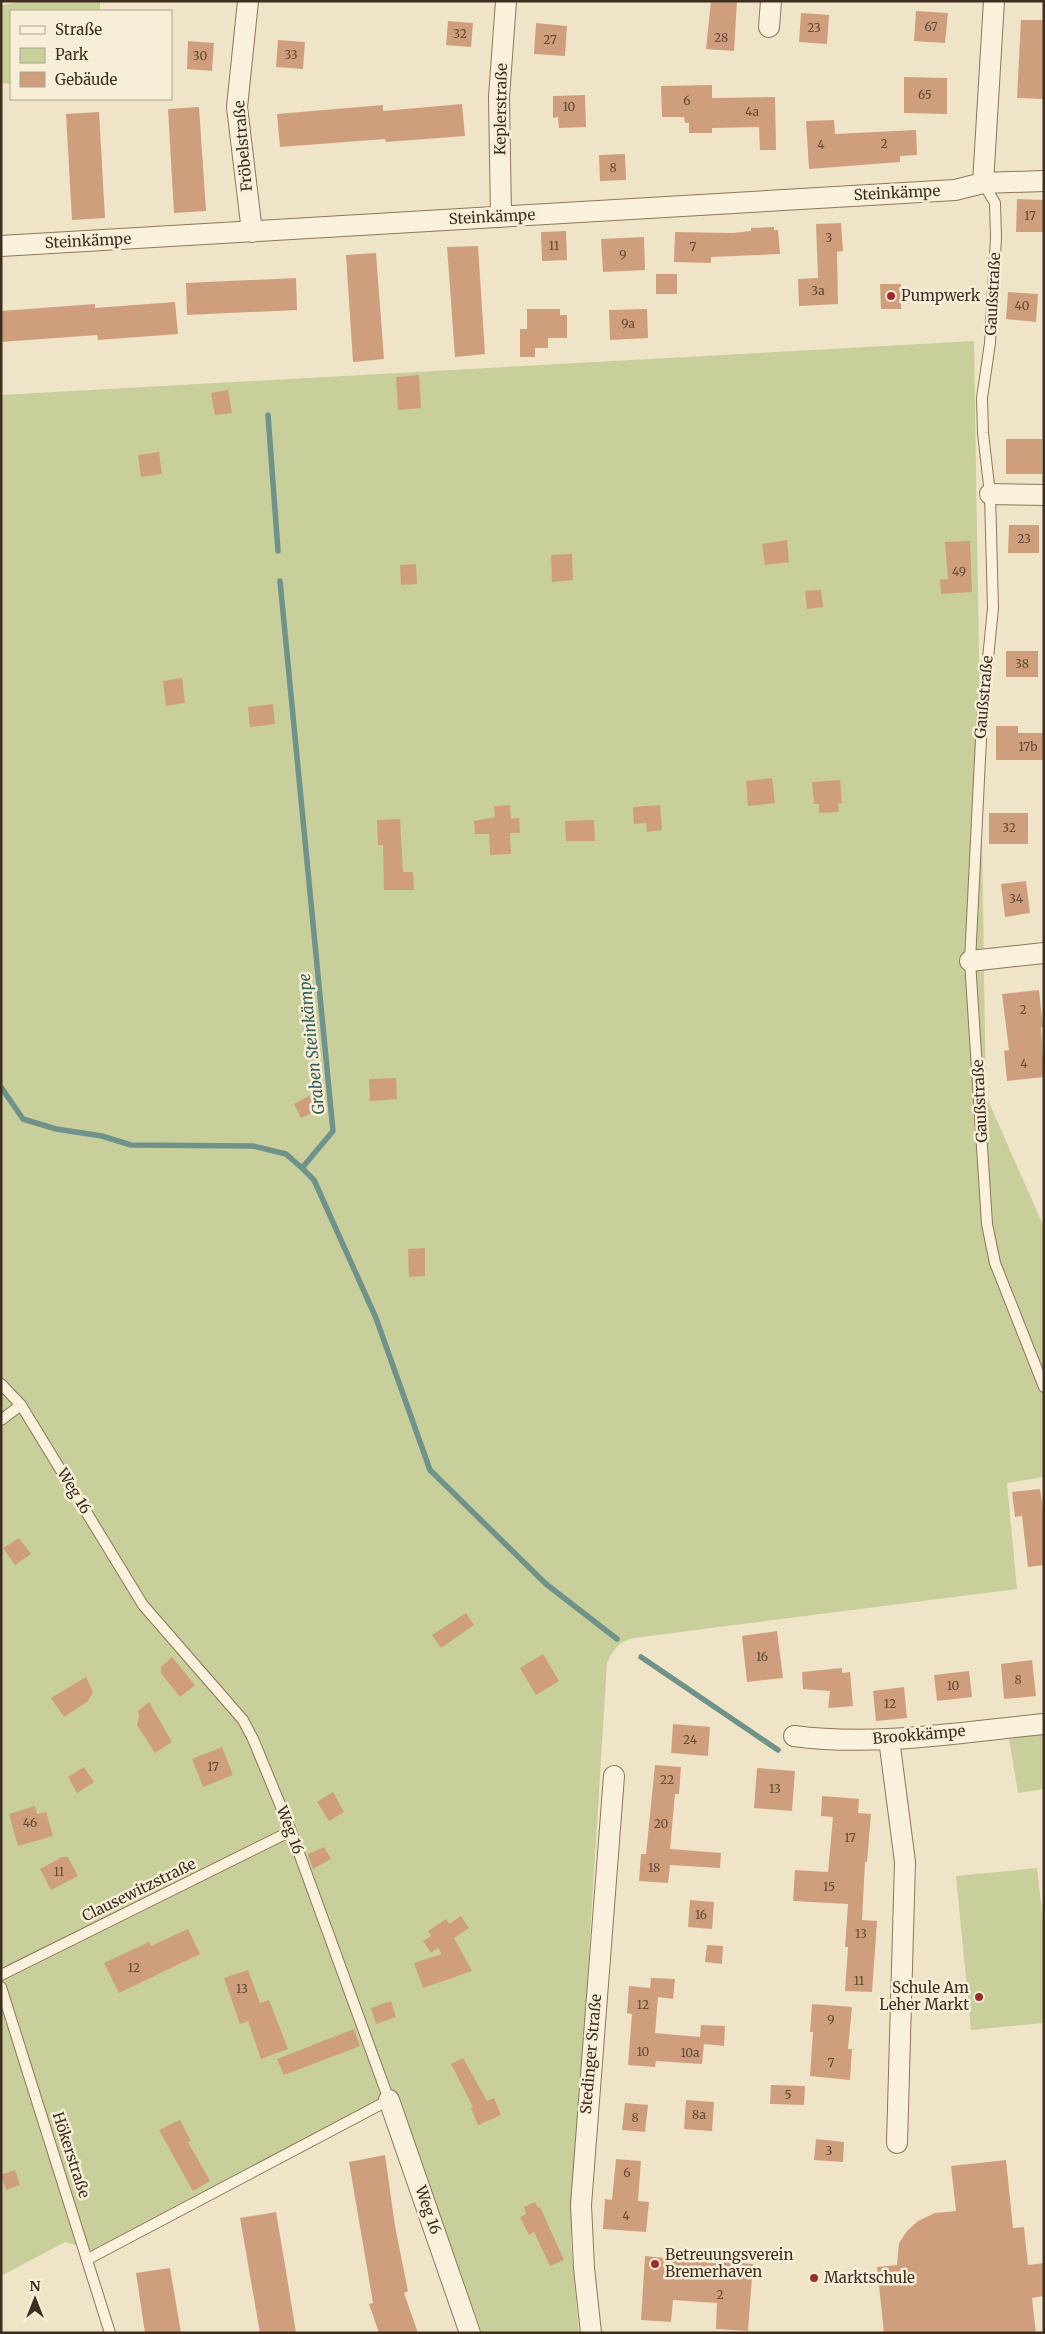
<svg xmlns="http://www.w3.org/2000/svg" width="1045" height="2334" viewBox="0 0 1045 2334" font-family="Merriweather,serif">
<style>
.green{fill:#c9cf9b}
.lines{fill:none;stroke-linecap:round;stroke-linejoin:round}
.stream{stroke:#6f938a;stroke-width:5.5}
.building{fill:#cf9f7d}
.service-casing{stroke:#8d765c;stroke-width:12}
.minor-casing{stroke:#8d765c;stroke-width:22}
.service{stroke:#faf1dc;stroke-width:10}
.minor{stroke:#faf1dc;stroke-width:20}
.poi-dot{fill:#9e2a2b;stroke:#f7eed8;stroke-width:2}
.labels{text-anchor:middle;stroke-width:5;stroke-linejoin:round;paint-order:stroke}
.number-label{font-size:12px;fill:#624a37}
.street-label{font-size:15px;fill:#3d2e20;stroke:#f7eed8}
.poi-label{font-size:15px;fill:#3d2e20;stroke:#f7eed8;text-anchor:start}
.water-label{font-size:16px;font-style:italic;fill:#2f5d5a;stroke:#f7eed8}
</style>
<rect width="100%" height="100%" fill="#f0e4c8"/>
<!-- green -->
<path class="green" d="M25 1H100V11H11V84L1 83V5Z
M974 341 986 1096 1044 1227V1477L1007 1483 1017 1589 634 1638C619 1641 613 1650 607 1663L571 2243 579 2333H482L396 2092 95 2251 65 2242 1 2276V395Z
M1044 1733V1789L1018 1793 1009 1739Z
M1037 1868 1044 1930V2023L971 2030 956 1876Z"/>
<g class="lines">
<!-- stream -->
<path class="stream" d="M268 415 278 551
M1 1087 23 1119 56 1129 102 1136 131 1145 253 1146 286 1154 302 1168 333 1131 280 581
M302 1168 314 1180 376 1318 430 1470 546 1584 617 1639
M641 1657 778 1750"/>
</g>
<!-- building -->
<path class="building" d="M711 1H737L734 51 706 49Z
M916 11 948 13 945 43 914 41Z
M801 13 829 15 827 44 799 42Z
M1021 20H1044V99L1017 98Z
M448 21 473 23 471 47 446 45Z
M536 23 567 26 565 56 534 54Z
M278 40 305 42 303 69 276 67Z
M188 41 214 43 212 71 187 69Z
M904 77 947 78V114L904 113Z
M712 85V98L775 97 776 150H760L759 127 712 128V133H689V123H685L684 117H662L661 86Z
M585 95 586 127 559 128 558 117 553 118V96Z
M462 104 465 136 386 142 385 139 280 147 277 114 383 105V111Z
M199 107 206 211 174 213 168 109Z
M99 112 105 218 72 220 66 114Z
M834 120 835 134 916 130 917 155 900 156V162L809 169 806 121Z
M625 154 626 180 600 181 599 155Z
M1017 199 1044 200V232H1016Z
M841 223 843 251 837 252 838 304 799 306 798 279 818 278 816 224Z
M774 227V230H778L780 254 711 257V263L674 262 675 232 732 233 751 231V228Z
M566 231 567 260 542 261 541 232Z
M644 237 645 270 603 272 601 239Z
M478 246 485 354 455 357 447 247Z
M376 253 384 359 353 362 346 255Z
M656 274H677V294H656Z
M296 278 297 310 187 315 186 283Z
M880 284H901V309H881Z
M1008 292 1038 294 1036 322 1006 319Z
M175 302 178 334 98 340 97 335 1 342V311L95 304V308Z
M527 309H560V315H567V338H548V348H535V357H520V329H527Z
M647 309 648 338 610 340 609 310Z
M419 375 421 408 398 410 396 377Z
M228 390 232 413 215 415 211 393Z
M1006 439H1042V474H1006Z
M159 452 162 474 141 477 138 455Z
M1009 525H1039V553H1008Z
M787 540 789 562 765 565 762 544Z
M970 541 972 592 941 594 940 579H948L945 542Z
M572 554 573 580 552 582 551 555Z
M416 564 417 584 401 585 400 565Z
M821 590 823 607 807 609 805 591Z
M1006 651H1038V677H1006Z
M182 678 185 703 166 706 163 681Z
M273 704 275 724 250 727 248 707Z
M996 726H1018V733H1044V760H996Z
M772 778 775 803 748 806 746 781Z
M840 780 842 803H838L839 812 819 813V804H814L812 782Z
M510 805 511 819 519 818 520 833H510L511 854 490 855 489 834H475L474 821 495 817 494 806Z
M660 805 662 830 647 832 646 823 634 824 633 807Z
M989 813H1028V844H989Z
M400 819 403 872H413L414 890H384L383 845H378L377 820Z
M594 820 595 841H566L565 821Z
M1026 881 1030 913 1005 917 1001 884Z
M1039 990 1043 1027H1041L1044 1077 1007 1081 1004 1051 1009 1050 1002 994Z
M396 1078 397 1099 370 1101 369 1079Z
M309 1096 316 1111 301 1118 294 1104Z
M425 1248V1276L409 1277 408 1249Z
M1040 1489 1044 1514V1565L1028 1567 1022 1516 1015 1517 1012 1492Z
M19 1538 31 1554 15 1565 3 1548Z
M466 1613 474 1625 441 1648 432 1635Z
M777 1631 783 1678 747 1682 742 1636Z
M543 1654 559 1681 536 1695 520 1668Z
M172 1657 195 1685 180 1697 161 1673V1667Z
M1032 1660 1036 1696 1004 1699 1001 1664Z
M842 1668V1673L850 1672 853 1706 828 1708 830 1691 803 1689 802 1672Z
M969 1671 972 1697 937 1701 934 1675Z
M86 1677 93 1692 88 1701 64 1717 51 1698Z
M904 1687 907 1718 876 1721 873 1691Z
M149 1702 172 1742 155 1753 137 1725 139 1716 138 1711Z
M673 1724 710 1727 708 1756 671 1753Z
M222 1747 233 1775 203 1787 192 1759Z
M655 1765 681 1767 679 1794H675L670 1849 721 1853 720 1868 670 1865 668 1883 639 1881 641 1854H646Z
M84 1767 94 1782 77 1793 68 1777Z
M757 1768 795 1771 792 1811 754 1808Z
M333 1792 344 1812 329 1821 317 1802Z
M822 1796 859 1799 858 1813 871 1814 867 1862H865L862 1920 877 1921 872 1992 845 1991 848 1947H845L848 1904 793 1901 795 1870 828 1872 833 1817 821 1816Z
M35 1806 37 1814 46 1812 53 1836 18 1846 9 1814Z
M324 1847 331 1859 313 1869 308 1854Z
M62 1857H68L78 1876 51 1890 40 1869Z
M690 1900 714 1902 712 1929 688 1927Z
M461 1916 469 1928 454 1938 472 1971 423 1988 414 1963 442 1954 438 1948 431 1953 423 1941 431 1936 428 1931 446 1919 449 1924Z
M188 1929 200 1954 119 1993 104 1963 149 1942 151 1946Z
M707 1945 723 1946 722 1964 705 1962Z
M248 1970 260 2003 269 2000 288 2049 261 2059 248 2021 240 2024 224 1978Z
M651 1978 675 1979 673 1999 658 1997 655 2033 700 2037 701 2025 725 2026 724 2046 704 2044 702 2064 656 2061 655 2067 628 2065 632 2014 627 2013 629 1986 650 1988Z
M391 2001 396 2017 376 2024 371 2008Z
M812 2004 852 2007 848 2049H852L850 2080 810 2076 813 2032H810Z
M354 2029 360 2046 284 2075 277 2059Z
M463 2058 487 2101 494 2098 501 2115 478 2125 471 2108 473 2107 451 2064Z
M771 2085 805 2086 804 2105 770 2104Z
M686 2100 714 2102 712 2131 684 2129Z
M625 2103 648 2105 645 2132 622 2130Z
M180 2120 191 2141 188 2142 210 2181 193 2191 159 2130Z
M816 2139 844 2142 843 2162 814 2160Z
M385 2155 395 2226 408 2291 404 2293 418 2333H379L369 2304 373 2303 349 2162Z
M616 2159 641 2161 638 2201 649 2202 646 2232 603 2229 605 2199 612 2200Z
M1006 2160 1013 2228 1024 2227 1028 2265 1044 2263V2296L1032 2298 1036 2333H884L877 2267 897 2265 899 2243 907 2231 918 2221 935 2213 956 2211 951 2166Z
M15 2170 20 2185 6 2190 1 2175Z
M535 2202 538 2208 540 2207 564 2260 550 2266 534 2232 529 2235 520 2217 526 2214 524 2207Z
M276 2212 286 2271 296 2333H260L240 2218Z
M645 2256 722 2264V2261L753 2264 748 2331 716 2329 717 2303 673 2300 671 2322 641 2320Z
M170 2268 181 2333H145L136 2273Z"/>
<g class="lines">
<!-- service casing -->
<g class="service-casing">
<path id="service" d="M983 183 995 203 996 238 990 343 982 398 983 433 990 494 993 608 982 719 970 961 987 1224 995 1263 1044 1387
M1 1384 21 1405 143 1605 243 1720 253 1739 291 1831 389 2100 88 2259
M1 1420 21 1405
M1 1975 291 1831
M1 1987 110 2333"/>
</g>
<!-- minor casing -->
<g class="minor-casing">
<path id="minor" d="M248 1 237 107 252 232
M769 27 771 1
M983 183 994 1
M501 217 499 97 506 1
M1 246 955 190 983 183 1044 181
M990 494 1044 495
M970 961 1044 953
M794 1736C876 1747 962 1732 1044 1724
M889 1739 905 1862 897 2143
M389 2100 470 2333
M591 2333 584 2268 581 2205 614 1776"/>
</g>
<!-- service -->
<use href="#service" class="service"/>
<!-- minor -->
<use href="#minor" class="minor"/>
</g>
<!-- markers -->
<g class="poi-dot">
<circle cx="891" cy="296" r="5"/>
<circle cx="979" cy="1997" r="5"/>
<circle cx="655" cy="2264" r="5"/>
<circle cx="814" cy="2278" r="5"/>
</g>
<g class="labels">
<!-- number labels -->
<g class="number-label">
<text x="931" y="31">67</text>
<text x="814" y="32">23</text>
<text x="460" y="38">32</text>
<text x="721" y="42">28</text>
<text x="550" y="44">27</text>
<text x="291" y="59">33</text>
<text x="200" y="60">30</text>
<text x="925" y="99">65</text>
<text x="687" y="105">6</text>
<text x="569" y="111">10</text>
<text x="752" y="116">4a</text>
<text x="884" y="148">2</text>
<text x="821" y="149">4</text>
<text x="613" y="172">8</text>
<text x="1030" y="220">17</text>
<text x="829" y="242">3</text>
<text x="554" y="250">11</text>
<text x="693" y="251">7</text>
<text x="623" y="259">9</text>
<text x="818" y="295">3a</text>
<text x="1022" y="310">40</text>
<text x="628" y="328">9a</text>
<text x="1024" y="543">23</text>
<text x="959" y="576">49</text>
<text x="1022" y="668">38</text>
<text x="1028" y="751">17b</text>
<text x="1009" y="832">32</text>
<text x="1016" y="903">34</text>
<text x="1023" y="1014">2</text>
<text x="1024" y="1068">4</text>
<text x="762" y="1661">16</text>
<text x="1018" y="1684">8</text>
<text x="953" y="1690">10</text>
<text x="890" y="1708">12</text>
<text x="690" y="1744">24</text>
<text x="213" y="1771">17</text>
<text x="667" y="1784">22</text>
<text x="775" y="1793">13</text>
<text x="30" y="1827">46</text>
<text x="661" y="1828">20</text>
<text x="850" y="1842">17</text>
<text x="654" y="1872">18</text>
<text x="59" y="1876">11</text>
<text x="829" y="1891">15</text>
<text x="701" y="1919">16</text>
<text x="861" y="1938">13</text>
<text x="134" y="1972">12</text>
<text x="859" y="1985">11</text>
<text x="242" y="1993">13</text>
<text x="643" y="2009">12</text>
<text x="831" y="2024">9</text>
<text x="643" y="2056">10</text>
<text x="690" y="2057">10a</text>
<text x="831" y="2067">7</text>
<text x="788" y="2099">5</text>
<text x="699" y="2119">8a</text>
<text x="635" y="2122">8</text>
<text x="829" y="2155">3</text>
<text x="627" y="2177">6</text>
<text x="626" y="2220">4</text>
<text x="720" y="2299">2</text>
</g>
<!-- street labels -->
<g class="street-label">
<text transform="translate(501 109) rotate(-89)" y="5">Keplerstraße</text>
<text transform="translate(243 146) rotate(-95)" y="5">Fröbelstraße</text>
<text transform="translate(897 193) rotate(-3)" y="5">Steinkämpe</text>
<text transform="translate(492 217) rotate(-3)" y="5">Steinkämpe</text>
<text transform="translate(88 241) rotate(-3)" y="5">Steinkämpe</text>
<text transform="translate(993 294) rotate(-87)" y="5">Gaußstraße</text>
<text transform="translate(984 697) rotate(-85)" y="5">Gaußstraße</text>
<text transform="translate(980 1101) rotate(-93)" y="5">Gaußstraße</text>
<text transform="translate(74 1491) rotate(59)" y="5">Weg 16</text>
<text transform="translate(919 1735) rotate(-5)" y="5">Brookkämpe</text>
<text transform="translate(290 1830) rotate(69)" y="5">Weg 16</text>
<text transform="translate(139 1890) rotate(-26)" y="5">Clausewitzstraße</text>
<text transform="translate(591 2054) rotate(-85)" y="5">Stedinger Straße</text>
<text transform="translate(71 2155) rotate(72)" y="5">Hökerstraße</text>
<text transform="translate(428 2210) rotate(71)" y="5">Weg 16</text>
</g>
<!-- poi labels -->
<g class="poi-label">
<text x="901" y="301">Pumpwerk</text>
<text x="969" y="1993" text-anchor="end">Schule Am<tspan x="969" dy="17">Leher Markt</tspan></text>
<text x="665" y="2260">Betreuungsverein<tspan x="665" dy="17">Bremerhaven</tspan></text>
<text x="824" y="2283">Marktschule</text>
</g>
<!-- water labels -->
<g class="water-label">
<text transform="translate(311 1044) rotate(-96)" y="6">Graben Steinkämpe</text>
</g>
</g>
<!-- border -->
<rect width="1045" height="2334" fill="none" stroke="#3d2e20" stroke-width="5"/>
<!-- legend -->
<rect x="10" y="10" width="162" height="90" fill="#f7eed8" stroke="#ada18e"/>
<rect x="20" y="26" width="25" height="8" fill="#faf1dc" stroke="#ada18e"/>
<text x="55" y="35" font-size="15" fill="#3d2e20">Straße</text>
<rect x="20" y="48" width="25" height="15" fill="#c9cf9b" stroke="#ada18e"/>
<text x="55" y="60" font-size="15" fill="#3d2e20">Park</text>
<rect x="20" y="72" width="25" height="15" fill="#cf9f7d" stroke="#ada18e"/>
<text x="55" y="85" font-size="15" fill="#3d2e20">Gebäude</text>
<!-- north arrow -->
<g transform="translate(35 2299)" stroke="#f7eed8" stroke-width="4" paint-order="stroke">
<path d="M0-4L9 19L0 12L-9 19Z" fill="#3d2e20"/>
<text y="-8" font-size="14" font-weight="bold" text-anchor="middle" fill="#3d2e20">N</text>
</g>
</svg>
